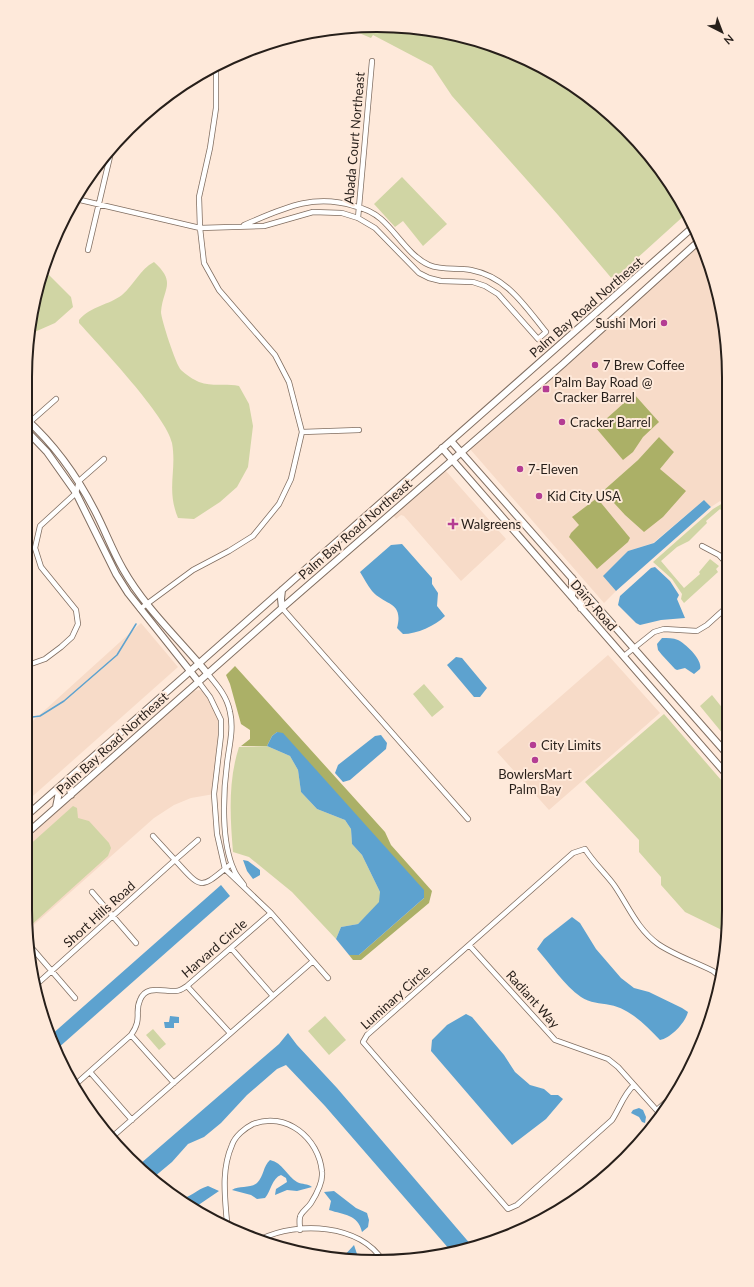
<svg xmlns="http://www.w3.org/2000/svg" width="754" height="1287" viewBox="0 0 754 1287" font-family="Lato,sans-serif">
<style>
.built{fill:#f7dbc8;fill-rule:evenodd}
.green{fill:#d0d5a4}
.forest{fill:#abb067}
.water{fill:#5da2cf}
.lines{fill:none;stroke-linecap:round;stroke-linejoin:round}
.stream{stroke:#5da2cf;stroke-width:1.5}
.street-casing{stroke:#806e61;stroke-width:6}
.secondary-casing{stroke:#806e61;stroke-width:8}
.street{stroke:#fff;stroke-width:4.5}
.secondary{stroke:#fff;stroke-width:6}
.poi-dot{fill:#b43d93;stroke:#fee9da;stroke-width:1.5}
.labels{text-anchor:middle;stroke-width:4;stroke-linejoin:round;paint-order:stroke}
.street-label{font-size:13px;fill:#271f1a;stroke:#fee9da}
.poi-label{font-size:13px;fill:#271f1a;stroke:#fee9da;text-anchor:start}
.rim{fill:none;stroke:#271f1a;stroke-width:2}
</style>
<rect width="100%" height="100%" fill="#fee9da"/>
<!-- built -->
<path class="built" d="M701 243 710 264 728 354V510L720 501 711 507 704 500 653 543 628 551 617 590 604 603 470 449 566 366ZM659 437 674 452 660 469 644 532 625 515 603 491 638 460Z
M445 470 506 539 461 581 404 516 401 515 396 519 393 515Z
M141 623 178 667 25 803V728Z
M608 655 660 713 549 810 497 752Z
M200 690 210 697 221 720 214 794 191 798 174 805 154 818 28 930 25 910V840L192 691Z"/>
<!-- green -->
<path class="green" d="M377 25 445 32 511 52 572 84 626 128 682 201 687 213 613 280 558 215 452 96 432 66 373 35 371 38 347 28Z
M402 177 447 224 423 246 403 221 395 227 374 204Z
M154 262C177 283 163 288 161 312 161 319 176 365 181 370 185 374 194 380 199 382 212 387 225 383 239 386L249 404 253 426 248 467 237 487 220 502 194 519 178 518C166 489 177 471 172 443 167 417 100 346 79 323V320C91 306 109 305 122 295 134 285 140 269 154 262Z
M43 269 71 297 73 307 55 323 30 334Z
M723 503 728 508V518L720 509 706 521 707 523 689 541 677 547 661 561 684 588 700 574 699 572 710 559 719 566 716 569 718 572 684 603 681 599 682 594 672 579 653 562 713 509Z
M424 684 444 707 432 717 413 694Z
M712 695 728 715V740L700 706Z
M664 714 728 788V933L685 912 661 885V877L639 852V840L585 782Z
M267 746 290 756 298 770 301 792 317 809 345 820 351 829 352 844 362 855 380 892V902L358 924 341 927 336 939 292 892 249 857 233 852C230 816 228 781 239 747Z
M73 806 77 808 78 818 89 821 109 843 111 848 108 856 28 928 25 910V849Z
M325 1016 346 1040 329 1055 308 1031Z
M153 1029 166 1044 159 1050 146 1035Z"/>
<!-- forest -->
<path class="forest" d="M634 394 659 422 643 437 633 452 623 460 596 428Z
M659 437 674 452 660 469 686 491 663 517 644 532 625 515 603 491 638 460Z
M597 498 630 538 628 542 597 569 569 537 571 533 579 525 572 517Z
M235 666 385 832 391 845 432 891 429 903 361 960H353L349 955H359L424 898 277 732 272 736 267 746H241L250 739V730L241 724 230 684 226 675Z"/>
<!-- water -->
<path class="water" d="M704 500 711 507 616 591 603 576 628 551 654 543Z
M402 544 432 578V584L438 593 437 606 445 616C435 626 417 634 403 634L397 628C404 601 385 606 372 591 367 585 364 578 360 572L391 545Z
M655 567 670 581 679 595 677 599 685 618 661 620 640 625 636 623 618 605 620 596 651 568Z
M662 638C668 638 673 638 678 640 686 644 703 660 700 669L694 674 685 668 677 670 675 669 662 655 658 650 657 644Z
M456 657 462 658 487 688 480 697H474L447 665Z
M277 732 283 733 424 890V898L359 955H349L336 939 341 927 358 924 379 902 380 892 362 855 352 844 351 829 345 820 317 809 301 792 298 770 290 756 267 746 272 736Z
M375 736 381 735 387 743 386 749 350 780 343 782 335 773 338 765Z
M243 860 248 861 260 870V875L253 879 247 871Z
M221 885 230 896 57 1049 50 1036Z
M572 917 580 923 596 949 621 978 634 988 649 992 682 1008 688 1012C685 1023 671 1038 660 1040 646 1026 631 1009 610 1005 600 1003 590 1003 581 997 564 985 551 965 537 949L544 939Z
M466 1014 472 1017 504 1055 515 1072 530 1085 544 1089 551 1095H558L563 1099 546 1119 512 1145 431 1051 432 1040 447 1025Z
M170 1016 179 1017V1023H174V1028H165L164 1022H169Z
M288 1033 297 1045 337 1088 472 1246 450 1250 325 1106 286 1065 277 1069 247 1095 221 1123 204 1137 188 1144 172 1162 154 1177 140 1164 279 1044Z
M639 1108 643 1110 646 1117 645 1123 642 1122 639 1117 631 1113 633 1110Z
M270 1160C283 1163 287 1176 297 1182 303 1185 307 1183 312 1187L297 1191 287 1190 275 1195 276 1189 287 1182 286 1178 281 1175C272 1178 271 1191 265 1198L257 1199 251 1195 232 1190C239 1185 250 1189 257 1183 264 1176 263 1166 270 1160Z
M208 1186 219 1191 194 1208 178 1199C189 1199 197 1189 208 1186Z
M334 1191 356 1208 367 1213 369 1220 368 1227 362 1232C358 1214 344 1215 329 1210L331 1201 324 1192Z
M354 1245 357 1254 356 1259 343 1257Z"/>
<g class="lines">
<!-- stream -->
<path class="stream" d="M25 718 40 716 64 701 117 655 136 624"/>
<!-- street casing -->
<g class="street-casing">
<path id="street" d="M76 199 200 228 264 226 313 212 342 213 358 218 375 228 419 273 429 278 441 281 473 282 485 286 498 294 538 339 546 332C524 305 507 277 471 270 457 267 443 271 429 265 409 256 397 233 381 219 374 213 363 208 354 206 312 193 282 209 244 225
M358 218 372 61
M88 250 112 148
M26 429 30 422 56 399
M302 432 359 430
M702 546 719 555 728 565
M282 608 468 819
M140 609 193 570 229 551 253 536 279 504 291 479 302 432 289 382 275 355 219 290 204 263 200 228 199 197 210 148 216 108V66
M624 656 654 632 664 629 697 631 707 625 728 606
M25 663 28 665 45 659 61 647 72 637 78 624 76 610 41 567 35 548 40 526 76 493 79 481 104 459
M207 673C217 685 227 696 230 712 234 730 229 746 227 764 223 794 221 842 234 870 236 876 241 880 244 885
M198 681 210 697 221 720V735L214 794 217 834 225 869 271 913 328 978
M153 836 175 860 198 840
M92 892 136 943
M469 945 555 1040 608 1059 618 1067 661 1115
M31 947 75 998
M231 948 273 996
M37 984 175 860C203 891 200 889 231 864
M187 986 230 1033
M131 1035 174 1083
M90 1072 132 1120
M76 1084 131 1035C143 1018 134 1013 140 1000 146 984 164 992 176 991 180 991 184 988 187 986L271 913
M634 1085C623 1095 620 1108 612 1120L517 1205 508 1209 363 1042 367 1035 573 853 585 849C593 862 605 873 614 885 628 905 637 929 658 944 674 955 695 962 713 971L720 977
M657 1110 677 1092
M112 1137 313 961
M227 1223C225 1197 221 1170 232 1145 235 1136 245 1128 253 1124 286 1111 319 1138 322 1172 323 1181 316 1195 311 1203 308 1208 301 1212 300 1217 299 1221 300 1226 300 1230
M261 1239C298 1221 360 1224 383 1261"/>
</g>
<!-- secondary casing -->
<g class="secondary-casing">
<path id="secondary" d="M26 419C55 445 77 476 95 511 105 530 112 550 123 569 145 608 179 639 207 673
M26 430 47 452 76 493 116 574 128 593 198 681
M451 441 728 755
M442 448 728 776
M572 578V597
M282 608 281 599 282 590
M581 608 582 589
M71 795 70 788 74 774
M56 807 59 792 57 789
M25 817 693 227
M25 835 282 608 563 364 700 240"/>
</g>
<!-- street -->
<use href="#street" class="street"/>
<!-- secondary -->
<use href="#secondary" class="secondary"/>
</g>
<!-- markers -->
<g class="poi-dot">
<circle cx="664" cy="323" r="4"/>
<circle cx="595" cy="365" r="4"/>
<rect x="542" y="385" width="8" height="8" rx="2"/>
<circle cx="562" cy="422" r="4"/>
<circle cx="520" cy="469" r="4"/>
<circle cx="539" cy="496" r="4"/>
<path d="M451 518h4v4h4v4h-4v4h-4v-4h-4v-4h4z"/>
<circle cx="533" cy="745" r="4"/>
<circle cx="535" cy="760" r="4"/>
</g>
<g class="labels">
<!-- street labels -->
<g class="street-label">
<text transform="translate(354 138) rotate(-85)" y="5">Abada Court Northeast</text>
<text transform="translate(586 307) rotate(-41)" y="5">Palm Bay Road Northeast</text>
<text transform="translate(355 529) rotate(-41)" y="5">Palm Bay Road Northeast</text>
<text transform="translate(594 605) rotate(49)" y="5">Dairy Road</text>
<text transform="translate(112 743) rotate(-42)" y="5">Palm Bay Road Northeast</text>
<text transform="translate(99 914) rotate(-42)" y="5">Short Hills Road</text>
<text transform="translate(214 948) rotate(-41)" y="5">Harvard Circle</text>
<text transform="translate(395 997) rotate(-42)" y="5">Luminary Circle</text>
<text transform="translate(533 999) rotate(48)" y="5">Radiant Way</text>
</g>
<!-- poi labels -->
<g class="poi-label">
<text x="656" y="328" text-anchor="end">Sushi Mori</text>
<text x="603" y="370">7 Brew Coffee</text>
<text x="554" y="387">Palm Bay Road @<tspan x="554" dy="15">Cracker Barrel</tspan></text>
<text x="570" y="427">Cracker Barrel</text>
<text x="528" y="474">7-Eleven</text>
<text x="547" y="501">Kid City USA</text>
<text x="461" y="529">Walgreens</text>
<text x="541" y="750">City Limits</text>
<text x="535" y="779" text-anchor="middle">BowlersMart<tspan x="535" dy="15">Palm Bay</tspan></text>
</g>
</g>
<!-- crop -->
<path d="M0 0H754V1287H0ZM377 32H377A345 345 0 0 1 722 377V910A345 345 0 0 1 377 1255H377A345 345 0 0 1 32 910V377A345 345 0 0 1 377 32Z" fill="#fee9da" fill-rule="evenodd"/>
<path class="rim" d="M377 32H377A345 345 0 0 1 722 377V910A345 345 0 0 1 377 1255H377A345 345 0 0 1 32 910V377A345 345 0 0 1 377 32Z"/>
<!-- north arrow -->
<g transform="translate(722 32) rotate(138)" stroke="#fee9da" stroke-width="3" paint-order="stroke">
<path d="M0-3L7 15L0 10L-7 15Z" fill="#271f1a"/>
<text y="-6" font-size="11" font-weight="bold" text-anchor="middle" fill="#271f1a">N</text>
</g>
</svg>
